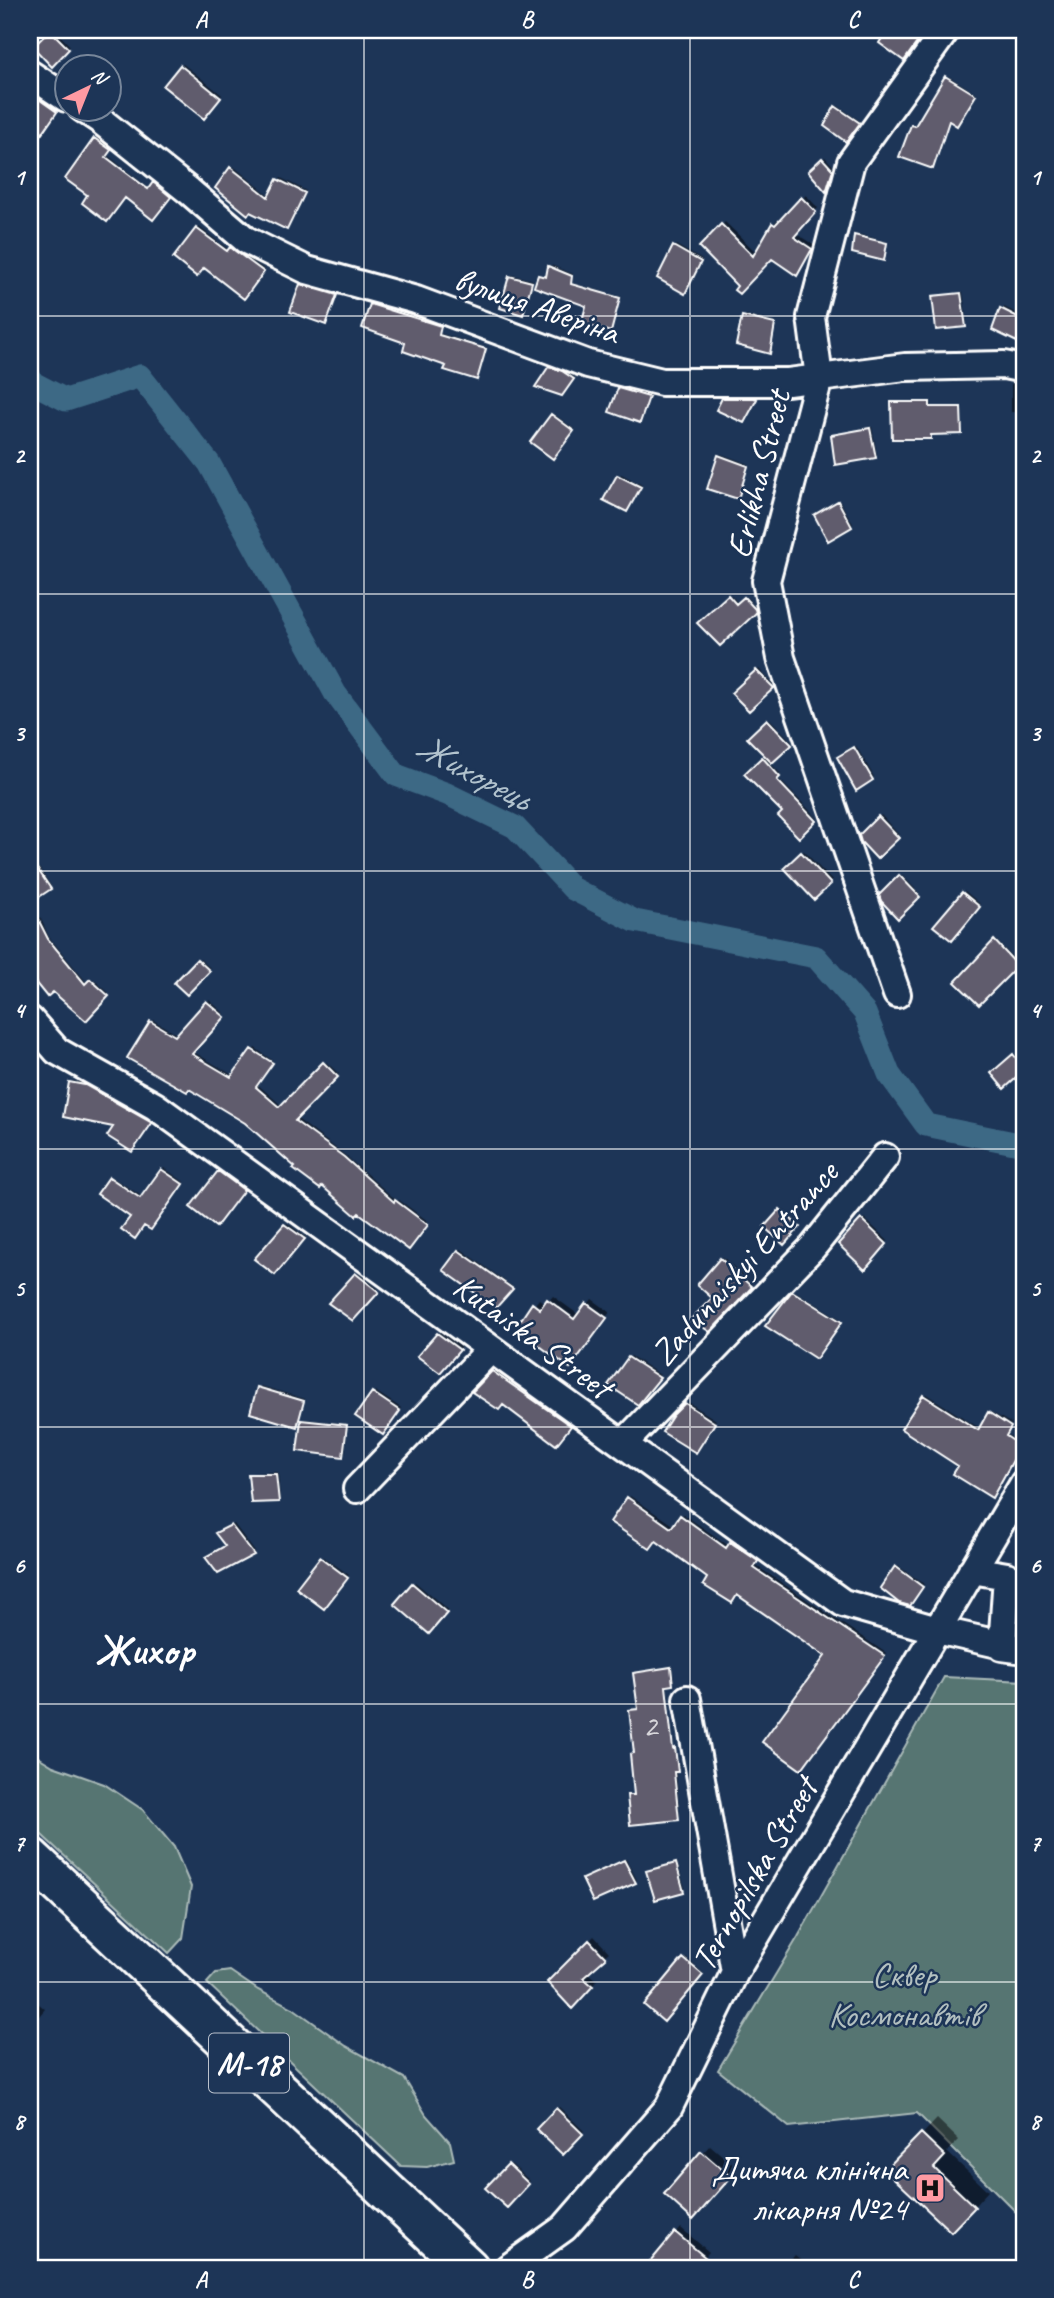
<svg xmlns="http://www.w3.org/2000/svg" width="1054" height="2298" viewBox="0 0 1054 2298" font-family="Caveat,sans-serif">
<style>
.green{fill:#567472;stroke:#aabab8;stroke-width:2}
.shadow{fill:#0007}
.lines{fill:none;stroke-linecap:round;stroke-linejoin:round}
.canal{stroke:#3e6985;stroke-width:23}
.building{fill:#605c6d;stroke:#fff;stroke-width:2}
.minor-casing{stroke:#fff;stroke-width:32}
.highway-casing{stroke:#fff;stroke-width:44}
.minor{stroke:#1d3557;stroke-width:26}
.highway{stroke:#1d3557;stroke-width:38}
.grid{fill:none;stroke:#fff;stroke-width:2;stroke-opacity:0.55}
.labels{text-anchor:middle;stroke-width:5;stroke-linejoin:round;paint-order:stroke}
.number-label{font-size:32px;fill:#d7d6da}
.shield{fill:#1d3557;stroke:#bbc2cd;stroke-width:2}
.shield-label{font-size:33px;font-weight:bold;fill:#fff}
.street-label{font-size:35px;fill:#fff;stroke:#1d3557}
.park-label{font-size:35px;fill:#b3c0c0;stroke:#1d3557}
.poi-label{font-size:35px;fill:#fff;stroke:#1d3557;text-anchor:end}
.water-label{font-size:37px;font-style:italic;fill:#b2c3ce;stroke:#1d3557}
.district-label{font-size:42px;font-weight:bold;fill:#fff;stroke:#1d3557}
.neatline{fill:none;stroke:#fff;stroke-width:2.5}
.grid-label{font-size:23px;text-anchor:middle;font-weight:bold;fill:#fff}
</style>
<rect width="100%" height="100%" fill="#1d3557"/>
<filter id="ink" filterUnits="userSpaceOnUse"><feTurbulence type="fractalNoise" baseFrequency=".0143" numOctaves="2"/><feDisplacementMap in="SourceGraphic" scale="14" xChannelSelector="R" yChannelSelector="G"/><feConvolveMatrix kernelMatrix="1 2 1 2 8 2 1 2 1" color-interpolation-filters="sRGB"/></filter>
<g filter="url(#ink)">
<!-- green -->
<path class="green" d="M944 1677 1024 1681V2220L917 2113 789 2127 718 2070 798 1937Z
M30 1752 53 1766 104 1784 143 1810 174 1847 191 1887 183 1938 169 1953 30 1824Z
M230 1971 258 1990 293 2008 346 2046 404 2078 426 2115 450 2142 454 2160 427 2167 401 2166 207 1983 216 1973Z"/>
<!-- shadow -->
<path class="shadow" d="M52 30H55L70 46 52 64 36 47Z
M183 64 222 95 204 117 166 86Z
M948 76 976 93 959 122 950 120 934 165 912 126 914 124 918 125Z
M36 94 57 109 30 149V103Z
M838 106 860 121 848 138 836 107Z
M97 137 111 147 106 154 150 189 156 182 172 194 153 218 125 196 90 195Z
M825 157 834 167 827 190 810 171Z
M233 166 270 196 281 178 306 191 288 227 217 188Z
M806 195 818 208 795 233 814 245 797 273 772 257 739 285 701 247 725 222 757 253 773 224 777 220 780 222Z
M199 227 229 250 233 246 265 270 244 297 204 266 176 258Z
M858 234 888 242 885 257 883 259 856 236Z
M676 245 702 260 687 290 675 247Z
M551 265 573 274 572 283 621 297 611 331 588 305 555 278 542 274 548 276Z
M512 275 533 280 522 313 511 276Z
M303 283 338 293 327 321 301 285Z
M963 292 967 324 965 325 934 296Z
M374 303 442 324 439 333 487 348 479 376 477 378 448 365 408 342 372 305Z
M1004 307 1024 317V324L1017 340 994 329Z
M746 315 776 323 769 352 744 317Z
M553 366 575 377 564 392 551 368Z
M1013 383H1024V413L1011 412V385Z
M622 387 650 395 641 419 620 388Z
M726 397 757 398 746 419 723 399Z
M894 401H931L932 406H962L963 431 961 433H932L931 438 892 403Z
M554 414 574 429 553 456 533 442Z
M872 427 877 455 875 457 833 435Z
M721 454 749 464 738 497 719 456Z
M621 474 642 485 628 508 605 499Z
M840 501 853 524 851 526 818 513Z
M731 595 739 604 747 597 757 610 720 644 700 623Z
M759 669 774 685 749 709 734 693Z
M770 719 792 742 770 763 781 774 777 777 817 818 799 835 785 812 747 774 766 755 749 738Z
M856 746 874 777 872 779 841 756Z
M881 815 899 835 877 857 861 835Z
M804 851 832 881 814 898 786 868Z
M39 868 51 886 30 901V874Z
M902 875 920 894 898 916 881 895Z
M965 891 980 904 952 939 936 926Z
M40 917 49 937 88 984 93 979 109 993 86 1019 53 990 47 994 30 974V921Z
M996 940 1018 963 979 1002 958 982Z
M200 959 210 968 187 992 177 983Z
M209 1000 225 1014 192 1051 234 1076 255 1048 273 1061 257 1084 282 1106 326 1062 339 1074 296 1118 346 1156 397 1201 399 1200 429 1222 409 1247 298 1166 151 1022 153 1020 178 1035Z
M1016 1054 1024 1064V1069L1004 1086 993 1073Z
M73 1081 87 1083 152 1121 134 1148 71 1082Z
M164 1168 184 1182 153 1226 145 1224 133 1216 110 1179 112 1177 143 1197Z
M221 1170 245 1187 215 1224 192 1207Z
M783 1209 800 1225 784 1243 767 1227Z
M864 1218 888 1241 865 1267 840 1244Z
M287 1223 306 1237 275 1273 256 1259Z
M461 1249 513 1287 496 1306 459 1251Z
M723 1257 752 1284 709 1329 714 1298 700 1285Z
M358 1273 379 1289 353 1318 331 1303Z
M795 1291 842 1320 817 1355 768 1325Z
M553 1296 579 1315 592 1299 610 1312 574 1361 520 1324 539 1299 546 1304Z
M440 1332 461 1347 440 1371 419 1356Z
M631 1356 660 1375 638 1403 611 1385Z
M495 1370 571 1423 558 1441 503 1403 474 1392Z
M261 1386 305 1399 297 1425 259 1388Z
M375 1391 401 1408 385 1431 357 1416Z
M926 1394 981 1429 991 1412 1012 1424 1006 1434 1022 1443 994 1494 960 1465 924 1396Z
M688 1402 716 1420 697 1449 674 1416Z
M304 1419 348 1424 345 1453 343 1455 302 1421Z
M278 1472 280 1499 278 1501 250 1475 252 1473Z
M630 1496 674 1526 683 1514 729 1546 733 1541 759 1558 755 1565 886 1653 803 1766 828 1655 710 1577 628 1498Z
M234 1524 255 1552 253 1554 227 1546 219 1531Z
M324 1557 349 1575 324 1607 298 1588Z
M898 1566 924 1584 912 1602 896 1567Z
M415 1582 448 1610 429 1632 397 1604Z
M672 1666 674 1681 667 1684 674 1748 676 1747 679 1768 676 1770 680 1816 678 1818 628 1796 636 1794 632 1754 635 1752 631 1711 640 1708 635 1674Z
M626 1859 637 1880 635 1882 586 1878Z
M677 1862 685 1888 683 1890 648 1871Z
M594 1936 609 1952 587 1972 597 1981 572 2007 549 1982Z
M686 1958 703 1973 663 2020 646 2005Z
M32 1998 45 2009 30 2027V2001Z
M559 2107 584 2131 563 2152 538 2129Z
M937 2119 959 2140 947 2152 988 2191 966 2215 888 2170Z
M710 2145 737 2168 700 2210 666 2194Z
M511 2164 530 2181 507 2206 488 2188Z
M681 2228 709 2252 700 2263 706 2268H647Z
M795 2255 811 2268H783Z"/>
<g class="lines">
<!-- canal -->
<path class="canal" d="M30 378 33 383 66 400 140 376 209 463 335 693 396 775 447 794 515 827 573 889 635 921 816 957 865 1013 889 1074 926 1125 1024 1145"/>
</g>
<!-- building -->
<path class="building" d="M50 30 69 49 52 67 33 47Z
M887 30H917L923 34 904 61 879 43Z
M180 65 221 98 204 119 163 86Z
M945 76 976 95 957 126 949 121 933 169 899 157 911 125 915 126Z
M30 93 57 112 30 151Z
M835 106 860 123 846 142 824 126Z
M94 138 111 150 106 157 148 189 153 182 171 197 153 220 125 198 107 222 82 203 87 195 65 179Z
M822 158 833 170 826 192 808 171Z
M230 167 268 197 277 179 305 193 287 230 250 212 248 215 215 188Z
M801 197 816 212 794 237 812 249 797 276 772 259 739 294 734 290 737 286 699 247 721 224 753 256 772 223 775 225Z
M196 228 227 251 230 247 264 272 244 299 204 268 197 277 173 258Z
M854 235 887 243 884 261 852 253Z
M673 246 701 262 685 294 657 278Z
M548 266 572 276 571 284 620 298 611 332 581 324 586 306 534 287 538 275 546 277Z
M509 276 532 282 523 315 500 308Z
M300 284 337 295 326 325 290 312Z
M961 293 966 327 936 330 932 296Z
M370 304 441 326 439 335 486 349 477 380 444 370 446 366 403 351 405 343 362 328Z
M1000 308 1024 320 1017 342 992 330Z
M742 316 775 324 770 354 736 345Z
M549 366 562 371 574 379 562 396 535 387Z
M618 388 649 397 640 423 609 412Z
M722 398H754L757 399 744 423 716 410Z
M891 402H930V407H961L962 434 931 435V439H892Z
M551 414 574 431 553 459 530 442Z
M870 428 876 458 835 465 831 435Z
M718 455 748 466 738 499 707 489Z
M617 475 641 487 627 512 603 500Z
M838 501 852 527 828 541 814 515Z
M728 595 736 604 744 597 755 609 756 613 720 646 697 623Z
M756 670 774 688 749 711 731 693Z
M767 719 792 745 772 763 747 738Z
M854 747 873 780 856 791 837 757Z
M762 757 780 777 777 780 816 821 799 838 778 816 782 812 744 774Z
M878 816 899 838 877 859 861 842 859 835Z
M801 852 831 884 814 900 784 868Z
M30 858 51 889 30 903 48 939 85 984 90 979 109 996 86 1021 53 992 47 997 30 976Z
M899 875 920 897 898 919 881 901 879 895Z
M962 892 980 907 952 941 933 926Z
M994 940 1018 966 979 1005 955 982Z
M197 959 210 971 187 995 174 983Z
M206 1001 225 1017 192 1054 231 1077 251 1049 273 1063 256 1087 279 1107 323 1062 338 1077 295 1121 344 1157 394 1202 395 1200 428 1225 409 1250 359 1213 356 1216 322 1186 320 1189 293 1169 295 1167 245 1123 189 1089 187 1092 127 1058 150 1021 175 1036Z
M1013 1054 1024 1068V1071L1004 1089 991 1073Z
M69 1082 85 1085 152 1123 132 1152 107 1136 113 1127 63 1117Z
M161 1169 183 1184 151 1230 144 1226 135 1239 121 1229 130 1217 97 1194 109 1177 140 1198Z
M218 1171 244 1190 216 1227 190 1207Z
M780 1209 800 1227 784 1245 764 1227Z
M861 1219 887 1244 865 1270 838 1244Z
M284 1224 305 1239 275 1275 254 1259Z
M458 1250 513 1289 496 1308 443 1270Z
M720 1258 752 1287 710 1332 691 1319 712 1298 697 1285Z
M355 1273 379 1292 353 1321 328 1303Z
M792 1291 842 1322 816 1359 765 1326Z
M547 1299 574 1319 586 1303 607 1318 570 1368 522 1333 525 1329 518 1324 532 1303 540 1309Z
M437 1333 460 1350 440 1373 417 1356Z
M628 1357 660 1378 638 1405 608 1385Z
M492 1371 571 1426 556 1445 503 1405 499 1410 472 1392Z
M257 1387 304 1401 297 1427 250 1413Z
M372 1392 400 1411 383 1435 355 1416Z
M923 1395 978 1430 988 1412 1011 1427 1006 1436 1021 1446 992 1498 953 1474 958 1466 901 1429Z
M685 1403 715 1423 696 1453 662 1432 673 1415Z
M301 1420 347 1425 343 1457 297 1451Z
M248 1474H276L279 1502 251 1503Z
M627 1497 671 1528 680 1515 726 1548 730 1542 758 1561 754 1568 885 1656 801 1770 762 1742 825 1656 737 1595 732 1603 703 1585 707 1578 656 1541 650 1549 610 1522Z
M231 1525 254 1555 218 1574 205 1557 225 1546 215 1533Z
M320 1557 348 1578 324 1609 296 1588Z
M895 1566 923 1587 910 1606 899 1603 880 1588Z
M412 1583 447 1613 429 1634 394 1604Z
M671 1667 673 1685 666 1686 673 1749 675 1748 678 1772H674L679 1820 630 1825 627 1795H634L630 1754 634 1753 629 1710 638 1709 633 1673Z
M624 1860 636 1883 593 1902 582 1879Z
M676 1863 684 1892 655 1900 646 1871Z
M589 1940 606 1958 583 1978 593 1986 572 2009 547 1982Z
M683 1958 703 1975 664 2022 644 2005Z
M556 2108 583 2134 563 2155 536 2129Z
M921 2133 945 2156 934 2168 975 2207 951 2232 885 2170Z
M701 2151 731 2177 693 2220 664 2194Z
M508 2164 529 2184 507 2208 485 2188Z
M675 2232 706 2258 697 2268H645Z"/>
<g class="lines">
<!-- minor casing -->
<g class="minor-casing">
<path id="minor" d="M30 74 66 98
M82 108 100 120 189 191 246 240 307 270 416 300 588 364 662 382H788L905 367 1004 365 1024 369
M897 994 781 658 766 581 819 378 811 317 851 162 946 30
M30 1020 57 1051 155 1106 843 1603 937 1630 1024 1650
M623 1444 813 1247 885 1157
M357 1489 491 1349
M972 1570 1007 1576 1002 1647 1017 1649
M687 1699 735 1972
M508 2268 564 2228 669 2107 735 1972 1024 1483"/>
</g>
<!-- highway casing -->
<g class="highway-casing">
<path id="highway" d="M30 1857 469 2268"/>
</g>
<!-- minor -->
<use href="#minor" class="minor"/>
<!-- highway -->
<use href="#highway" class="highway"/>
</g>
</g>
<!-- grid -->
<path class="grid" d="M364 30V2268M690 30V2268M30 316H1024M30 594H1024M30 871H1024M30 1149H1024M30 1427H1024M30 1704H1024M30 1982H1024"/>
<!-- icons -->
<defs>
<g id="hospital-square" transform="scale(1.575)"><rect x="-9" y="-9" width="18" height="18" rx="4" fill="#ff9aa2" stroke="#1d3557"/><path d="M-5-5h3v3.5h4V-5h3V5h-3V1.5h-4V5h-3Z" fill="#111"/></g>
</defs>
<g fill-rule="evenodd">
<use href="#hospital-square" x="930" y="2188"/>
</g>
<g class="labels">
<!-- number labels -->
<g class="number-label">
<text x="650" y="1736">2</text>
</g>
<!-- shield labels -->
<rect class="shield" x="209" y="2033.5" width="80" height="59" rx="5"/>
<g class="shield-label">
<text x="249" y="2075">М-18</text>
</g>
<!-- street labels -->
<g class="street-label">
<text transform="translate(537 305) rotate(19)" y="12">вулиця Аверіна</text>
<text transform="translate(758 474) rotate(-76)" y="12">Erlikha Street</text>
<text transform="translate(744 1263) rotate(-48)" y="12">Zadunaiskyi Entrance</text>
<text transform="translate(533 1336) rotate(36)" y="12">Kutaiska Street</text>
<text transform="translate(754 1874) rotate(-60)" y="12">Ternopilska Street</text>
</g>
<!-- park labels -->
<g class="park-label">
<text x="904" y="1986">Сквер<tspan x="904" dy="40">Космонавтів</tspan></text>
</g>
<!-- poi labels -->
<g class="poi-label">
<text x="907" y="2180">Дитяча клінічна<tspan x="907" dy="40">лікарня №24</tspan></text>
</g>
<!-- water labels -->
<g class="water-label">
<text transform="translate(474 771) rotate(28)" y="13">Жихорець</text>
</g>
<!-- district labels -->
<g class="district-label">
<text x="145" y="1664">Жихор</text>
</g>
</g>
<!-- margin -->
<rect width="1054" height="2298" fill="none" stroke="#1d3557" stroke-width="77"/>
<!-- north arrow -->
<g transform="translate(88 88) rotate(43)"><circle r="33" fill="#1d3557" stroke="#77869a" stroke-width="2"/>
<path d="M0-5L12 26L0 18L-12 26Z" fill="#ff9aa2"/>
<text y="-10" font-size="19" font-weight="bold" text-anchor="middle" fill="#ffffff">N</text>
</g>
<rect x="38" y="38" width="978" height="2222" class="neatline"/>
<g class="grid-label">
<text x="201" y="27">A</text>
<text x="527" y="27">B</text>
<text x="853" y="27">C</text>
<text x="19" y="185">1</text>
<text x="1035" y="185">1</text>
<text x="19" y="463">2</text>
<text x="1035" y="463">2</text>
<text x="19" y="741">3</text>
<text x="1035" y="741">3</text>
<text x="19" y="1018">4</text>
<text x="1035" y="1018">4</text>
<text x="19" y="1296">5</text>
<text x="1035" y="1296">5</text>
<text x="19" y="1573">6</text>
<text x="1035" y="1573">6</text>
<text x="19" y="1851">7</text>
<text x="1035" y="1851">7</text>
<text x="19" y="2129">8</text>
<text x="1035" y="2129">8</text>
<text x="201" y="2287">A</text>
<text x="527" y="2287">B</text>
<text x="853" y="2287">C</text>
</g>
</svg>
